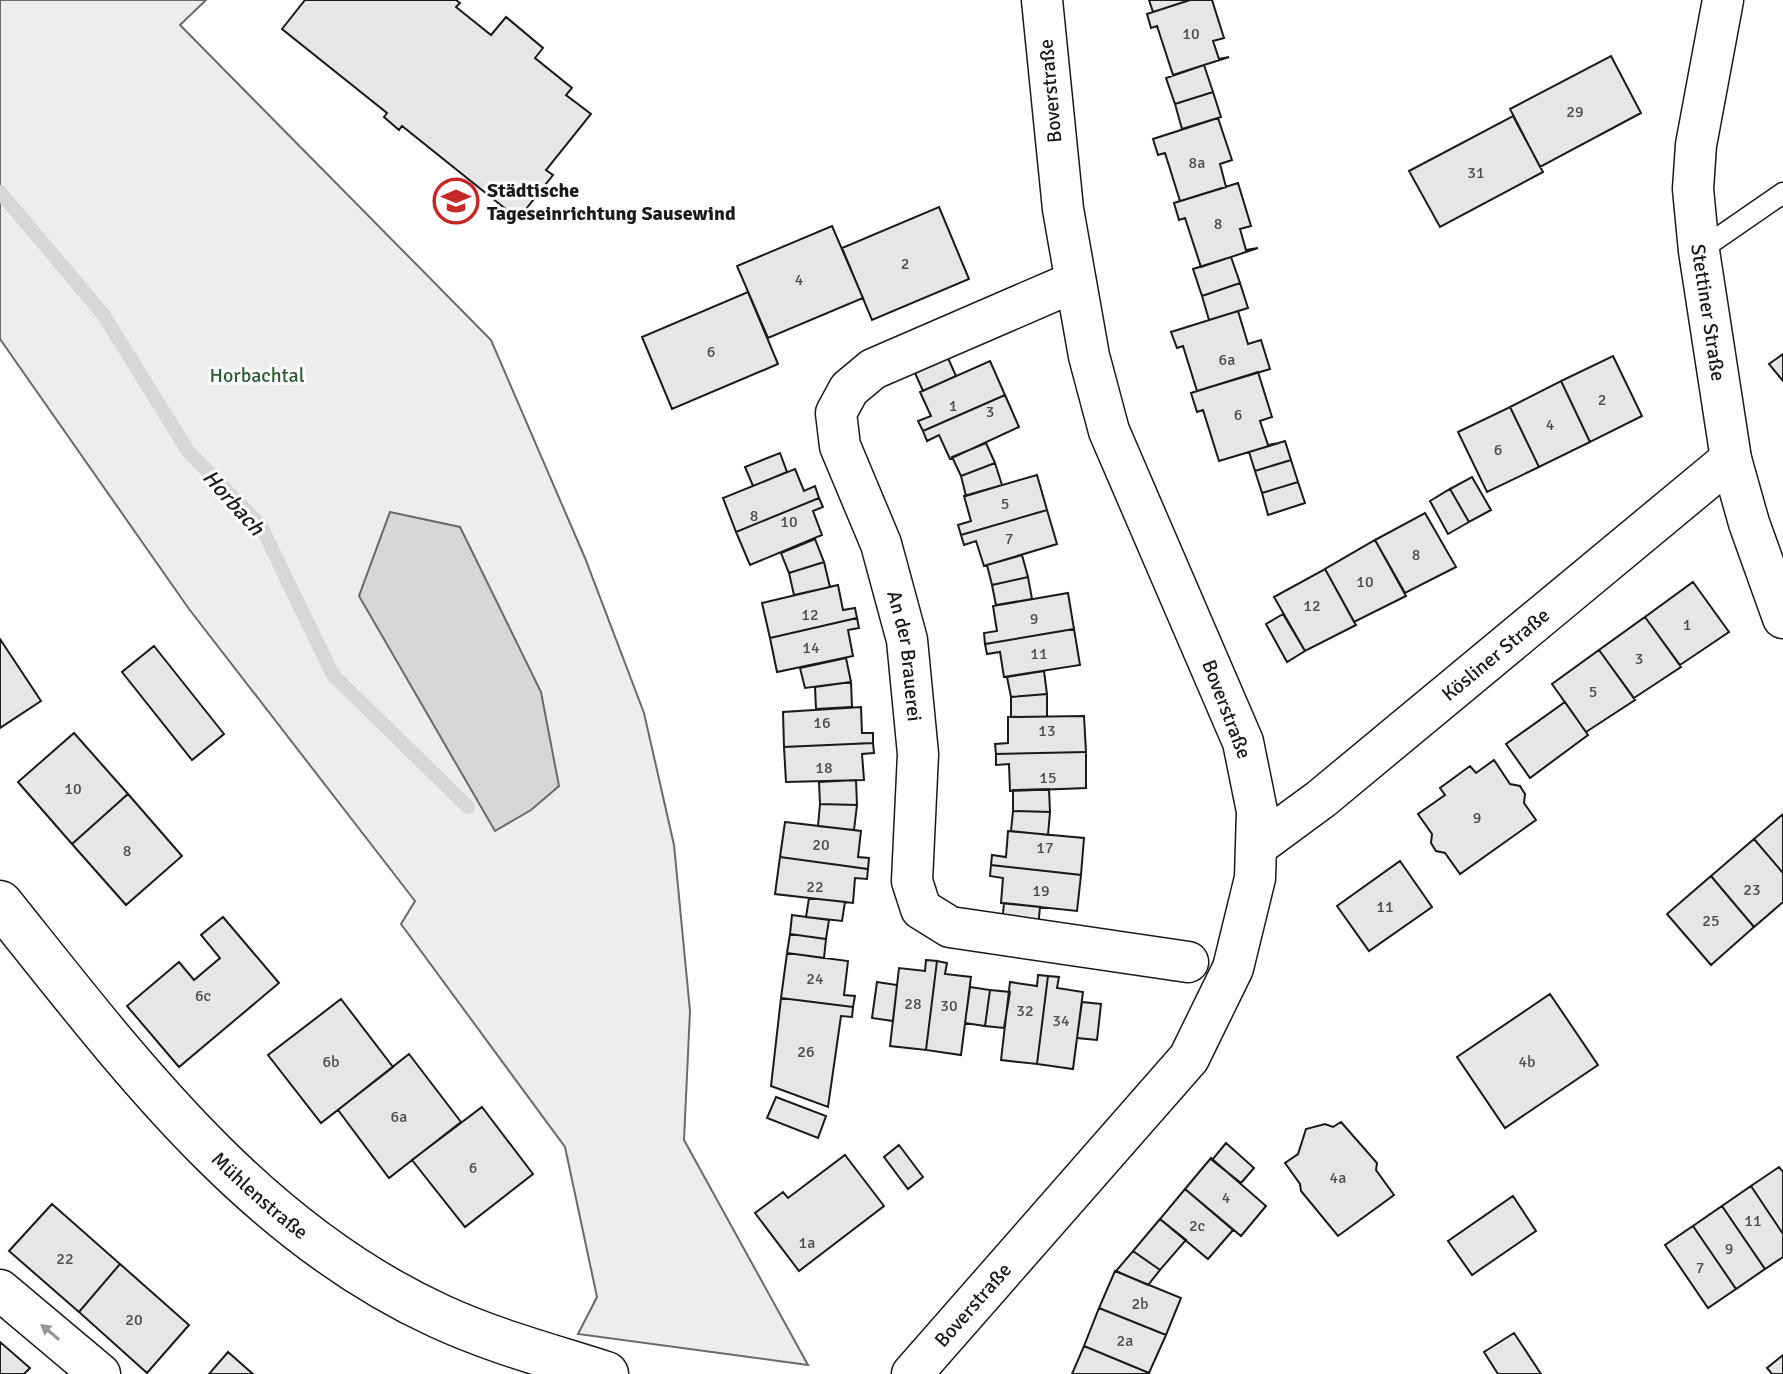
<svg xmlns="http://www.w3.org/2000/svg" width="1783" height="1374" viewBox="0 0 1783 1374" font-family="Signika,sans-serif">
<style>
.built{fill:#ededed;stroke:#6a6a6a;stroke-width:2}
.water{fill:#d7d7d7;stroke:#6a6a6a;stroke-width:2}
.lines{fill:none;stroke-linecap:round;stroke-linejoin:round}
.stream{stroke:#d7d7d7;stroke-width:14}
.building{fill:#e6e6e6;stroke:#1a1a1a;stroke-width:2}
.lane-casing{stroke:#1a1a1a;stroke-width:23}
.street-casing{stroke:#1a1a1a;stroke-width:43}
.secondary-casing{stroke:#1a1a1a;stroke-width:47}
.lane{stroke:#fff;stroke-width:20}
.street{stroke:#fff;stroke-width:40}
.secondary{stroke:#fff;stroke-width:44}
.oneway{fill:#989898}
.labels{text-anchor:middle;stroke-width:6;stroke-linejoin:round;paint-order:stroke}
.number-label{font-size:16px;fill:#4d4d4d}
.street-label{font-size:20px;fill:#1a1a1a;stroke:#fff}
.poi-label{font-size:20px;font-weight:bold;fill:#1a1a1a;stroke:#fff;text-anchor:start}
.park-label{font-size:20px;fill:#2b5a34;stroke:#fff}
.water-label{font-size:22px;font-style:italic;fill:#1a1a1a;stroke:#fff}
</style>
<rect width="100%" height="100%" fill="#fff"/>
<!-- built -->
<path class="built" d="M0 0H206L180 25 491 340 585 558 644 713 674 845 690 1011 684 1140 808 1365 578 1334 597 1297 565 1147 401 924 415 901 189 609 0 339Z"/>
<!-- water -->
<path class="water" d="M390 512 460 527 541 692 559 786 531 810 495 831 359 596Z"/>
<g class="lines">
<!-- stream -->
<path class="stream" d="M0 192 103 314 188 451 261 526 333 675 468 807"/>
</g>
<!-- building -->
<path class="building" d="M305 0H456L460 3 456 7 491 35 506 17 543 48 535 58 572 88 566 95 591 114 546 170 553 175 518 219 402 126 399 130 384 117 387 113 282 29Z
M1149 0H1190L1153 12Z
M1190 0H1212L1224 38 1213 41 1219 59 1229 57 1173 75 1157 26 1151 28 1147 14Z
M1611 56 1641 113 1540 167 1510 109Z
M1204 65 1213 92 1175 104 1166 78Z
M1213 92 1221 117 1182 129 1175 104Z
M1513 116 1543 172 1440 227 1409 171Z
M1218 118 1232 160 1220 164 1226 187 1174 203 1180 201 1165 153 1158 155 1153 139Z
M1238 183 1251 226 1240 229 1246 250 1258 248 1201 267 1185 218 1179 220 1174 203Z
M939 207 969 279 872 320 842 248Z
M832 226 863 298 768 338 737 266Z
M1231 257 1240 283 1202 296 1193 269Z
M1240 283 1248 308 1209 320 1202 296Z
M748 292 778 364 672 409 642 337Z
M1238 311 1248 344 1261 340 1270 369 1197 391 1183 346 1177 348 1171 332Z
M1783 354V381L1769 364Z
M1613 356 1642 416 1590 442 1561 381Z
M948 358 956 376 923 391 915 373Z
M990 361 1005 395 923 431 918 421 931 416 920 392Z
M1258 372 1272 417 1260 421 1268 445 1279 443 1219 461 1203 410 1197 412 1191 393Z
M1561 381 1590 442 1539 467 1510 407Z
M1005 395 1019 427 950 459 939 435 927 441 923 431Z
M1510 407 1539 467 1487 492 1458 432Z
M1285 441 1291 460 1255 471 1249 452Z
M986 443 995 463 961 476 952 457Z
M780 453 787 472 753 486 745 467Z
M1291 460 1298 482 1262 493 1255 471Z
M995 463 1002 485 966 496 961 476Z
M795 469 804 491 815 486 819 498 736 532 723 498Z
M1037 475 1047 510 961 535 958 525 971 521 964 496Z
M1472 477 1491 510 1469 522 1450 489Z
M1298 482 1305 503 1268 515 1262 493Z
M1450 489 1469 522 1448 534 1430 501Z
M819 498 823 507 813 511 822 535 750 565 736 532Z
M1047 510 1057 544 984 566 976 541 964 545 961 535Z
M1425 513 1456 567 1405 593 1375 540Z
M815 539 824 562 789 573 781 553Z
M1375 540 1406 596 1354 622 1325 569Z
M1022 555 1028 577 992 585 987 565Z
M824 562 830 587 794 595 789 573Z
M1325 569 1356 625 1305 651 1274 597Z
M1028 577 1032 599 996 605 992 585Z
M1693 582 1729 632 1680 665 1645 617Z
M838 585 843 610 855 608 857 618 770 638 762 603Z
M1068 593 1074 629 985 644 984 633 997 631 993 606Z
M1283 614 1305 651 1287 662 1266 624Z
M1645 617 1681 667 1634 698 1599 650Z
M857 618 859 628 848 630 853 656 777 672 770 638Z
M1074 629 1080 665 1004 677 1000 652 987 654 985 644Z
M0 639 41 701 0 728Z
M154 646 224 734 192 760 122 672Z
M1599 650 1635 700 1586 732 1552 684Z
M846 658 851 682 805 688 800 668Z
M1044 671 1047 694 1011 697 1007 677Z
M851 682 852 707 816 709 815 687Z
M1047 694V717H1011V697Z
M1565 702 1588 735 1530 778 1506 744Z
M861 707 862 733H873V743L784 747 783 712Z
M1084 716 1086 752 996 754 995 744 1008 743V717Z
M74 733 128 794 72 844 18 782Z
M873 743 874 753 862 754 864 780 786 782 784 747Z
M1086 752V788L1010 791 1009 764 996 765V754Z
M1494 760 1510 784 1520 786 1525 794 1524 803 1536 820 1460 874 1445 853 1436 851 1431 843 1432 834 1418 814 1445 795 1440 788 1470 766 1476 773Z
M856 780 857 805 820 804 819 782Z
M1049 789 1050 812 1013 811V790Z
M128 794 182 856 126 905 72 844Z
M820 804 857 805 854 830 818 826Z
M1013 811 1050 812 1048 835 1011 831Z
M1783 814V873L1754 839Z
M785 822 861 831 858 857 869 858 868 869 780 857Z
M1008 831 1084 838 1081 875 991 865 992 855 1006 857Z
M1754 839 1783 873V902L1754 927 1711 876Z
M780 857 868 869 867 879 855 878 853 903 775 894Z
M1400 861 1432 907 1369 951 1337 906Z
M991 865 1081 875 1077 911 1001 903 1003 878 990 876Z
M1711 876 1754 927 1711 965 1667 914Z
M809 898 845 902 842 921 806 917Z
M1004 903 1040 907 1038 928 1002 923Z
M792 915 829 920 826 939 790 934Z
M223 917 279 983 179 1067 127 1006 179 962 194 980 220 958 201 935Z
M790 934 826 939 824 958 787 953Z
M787 953 848 961 844 995 855 996 853 1007 781 998Z
M926 960 937 961 926 1050 890 1046 899 968 925 971Z
M937 961 947 963 945 974 971 977 961 1055 926 1050Z
M1038 975 1048 976 1037 1064 1001 1060 1010 982 1037 986Z
M1048 976 1059 977 1057 988 1083 992 1073 1069 1037 1064Z
M877 982 897 985 893 1021 872 1018Z
M970 987 990 990 985 1026 965 1023Z
M990 990 1010 992 1004 1028 985 1026Z
M1550 994 1598 1065 1505 1128 1457 1057Z
M781 998 853 1007 852 1017 841 1016 828 1107 771 1086Z
M341 999 393 1067 321 1123 268 1055Z
M1082 1002 1101 1004 1097 1040 1077 1038Z
M409 1054 461 1122 389 1178 338 1110Z
M776 1097 826 1116 818 1138 767 1118Z
M482 1107 533 1174 465 1227 412 1160Z
M1341 1122 1377 1163 1376 1170 1394 1195 1338 1236 1301 1191 1300 1184 1285 1163 1298 1154 1306 1129 1325 1124 1333 1127Z
M1226 1143 1254 1168 1241 1183 1212 1160Z
M899 1145 923 1177 908 1189 884 1157Z
M845 1155 884 1206 799 1271 755 1213 783 1192 788 1198Z
M1211 1158 1266 1206 1241 1236 1185 1189Z
M1779 1167 1783 1172V1234L1751 1186Z
M1751 1186 1783 1234V1257L1765 1269 1722 1206Z
M1185 1189 1233 1230 1208 1259 1160 1219Z
M1513 1196 1536 1231 1472 1275 1448 1241Z
M52 1204 120 1264 79 1312 9 1251Z
M1722 1206 1765 1269 1736 1289 1693 1226Z
M1160 1219 1186 1240 1160 1270 1133 1251Z
M1693 1226 1736 1289 1708 1308 1665 1245Z
M1133 1251 1160 1270 1148 1285 1116 1271Z
M120 1264 189 1325 147 1373 79 1312Z
M1115 1271 1181 1298 1166 1335 1099 1308Z
M1099 1308 1166 1335 1149 1373 1084 1346Z
M1514 1333 1541 1374H1498L1484 1352Z
M0 1342 30 1368 24 1374H0Z
M1084 1346 1149 1373V1374H1072Z
M228 1352 253 1374H209Z
M1783 1355V1374H1772L1767 1368Z"/>
<g class="lines">
<!-- lane casing -->
<g class="lane-casing">
<path id="lane" d="M1699 251 1783 193"/>
</g>
<!-- street casing -->
<g class="street-casing">
<g id="street">
<path id="s1" d="M1723 0 1696 145 1693 189 1699 251 1731 459 1749 523 1783 618"/>
<path id="s2" d="M1074 282 873 369 849 389 836 413 840 446 881 544 907 640 918 754 912 881 921 909 950 927 1188 962"/>
<path id="s3" d="M1257 846 1321 799 1731 459"/>
<path d="M0 1290 100 1374"/>
<path id="s4" d="M912 1374 1189 1058 1233 968 1255 878 1257 811 1243 742 1109 431 1089 356 1063 209 1042 0"/>
</g>
</g>
<!-- secondary casing -->
<g class="secondary-casing">
<g id="secondary">
<path id="s5" d="M0 903C126 1060 251 1230 439 1316 493 1341 550 1356 606 1374"/>
</g>
</g>
<!-- lane -->
<use href="#lane" class="lane"/>
<!-- street -->
<use href="#street" class="street"/>
<!-- secondary -->
<use href="#secondary" class="secondary"/>
</g>
<!-- one-way arrows -->
<defs><path id="oneway-solid" d="M-6-.8H1V-3.2L6.5 0L1 3.2V.8H-6Z" transform="scale(2)"/></defs>
<use class="oneway" href="#oneway-solid" transform="translate(50 1332) rotate(-140)"/>
<!-- icons -->
<defs>
<g id="school-ring" transform="scale(2.3)"><circle r="9.5" fill="#fff" stroke="#c62828" stroke-width="1.5"/><path d="M0-5L7-2L0 1L-7-2ZM-4 1L0 2.5L4 1V4Q0 6-4 4Z" fill="#c62828"/></g>
</defs>
<g fill-rule="evenodd">
<use href="#school-ring" x="456" y="201"/>
</g>
<g class="labels">
<!-- number labels -->
<g class="number-label">
<text x="1191" y="39">10</text>
<text x="1575" y="117">29</text>
<text x="1197" y="168">8a</text>
<text x="1476" y="178">31</text>
<text x="1218" y="229">8</text>
<text x="905" y="269">2</text>
<text x="799" y="285">4</text>
<text x="711" y="357">6</text>
<text x="1227" y="365">6a</text>
<text x="1602" y="405">2</text>
<text x="953" y="411">1</text>
<text x="990" y="417">3</text>
<text x="1238" y="420">6</text>
<text x="1550" y="430">4</text>
<text x="1498" y="455">6</text>
<text x="1005" y="509">5</text>
<text x="754" y="521">8</text>
<text x="789" y="527">10</text>
<text x="1009" y="544">7</text>
<text x="1416" y="560">8</text>
<text x="1365" y="587">10</text>
<text x="1312" y="611">12</text>
<text x="810" y="620">12</text>
<text x="1034" y="624">9</text>
<text x="1687" y="630">1</text>
<text x="811" y="653">14</text>
<text x="1039" y="659">11</text>
<text x="1639" y="664">3</text>
<text x="1593" y="697">5</text>
<text x="822" y="728">16</text>
<text x="1047" y="736">13</text>
<text x="824" y="773">18</text>
<text x="1048" y="783">15</text>
<text x="73" y="794">10</text>
<text x="1477" y="823">9</text>
<text x="821" y="850">20</text>
<text x="1045" y="853">17</text>
<text x="127" y="856">8</text>
<text x="815" y="892">22</text>
<text x="1752" y="895">23</text>
<text x="1041" y="896">19</text>
<text x="1385" y="912">11</text>
<text x="1711" y="926">25</text>
<text x="815" y="984">24</text>
<text x="203" y="1001">6c</text>
<text x="913" y="1009">28</text>
<text x="949" y="1011">30</text>
<text x="1025" y="1016">32</text>
<text x="1061" y="1026">34</text>
<text x="806" y="1057">26</text>
<text x="331" y="1067">6b</text>
<text x="1527" y="1067">4b</text>
<text x="399" y="1122">6a</text>
<text x="473" y="1173">6</text>
<text x="1338" y="1183">4a</text>
<text x="1226" y="1203">4</text>
<text x="1753" y="1226">11</text>
<text x="1197" y="1231">2c</text>
<text x="807" y="1248">1a</text>
<text x="1729" y="1254">9</text>
<text x="65" y="1264">22</text>
<text x="1700" y="1273">7</text>
<text x="1140" y="1309">2b</text>
<text x="134" y="1325">20</text>
<text x="1125" y="1346">2a</text>
</g>
<!-- street labels -->
<g class="street-label">
<text transform="translate(1050 91) rotate(-95)" y="7">Boverstraße</text>
<text dy="7" stroke="none"><textPath href="#s1" startOffset="316">Stettiner Straße</textPath></text>
<text dy="7" stroke="none"><textPath href="#s3" startOffset="306">Kösliner Straße</textPath></text>
<text dy="7" stroke="none"><textPath href="#s2" startOffset="532">An der Brauerei</textPath></text>
<text transform="translate(1227 709) rotate(69)" y="7">Boverstraße</text>
<text dy="7" stroke="none"><textPath href="#s5" startOffset="392">Mühlenstraße</textPath></text>
<text dy="7" stroke="none"><textPath href="#s4" startOffset="92">Boverstraße</textPath></text>
</g>
<!-- poi labels -->
<g class="poi-label">
<text x="487" y="197">Städtische<tspan x="487" dy="23">Tageseinrichtung Sausewind</tspan></text>
</g>
<!-- park labels -->
<g class="park-label">
<text x="257" y="382">Horbachtal</text>
</g>
<!-- water labels -->
<g class="water-label">
<text transform="translate(234 502) rotate(48)" y="8">Horbach</text>
</g>
</g>
</svg>
